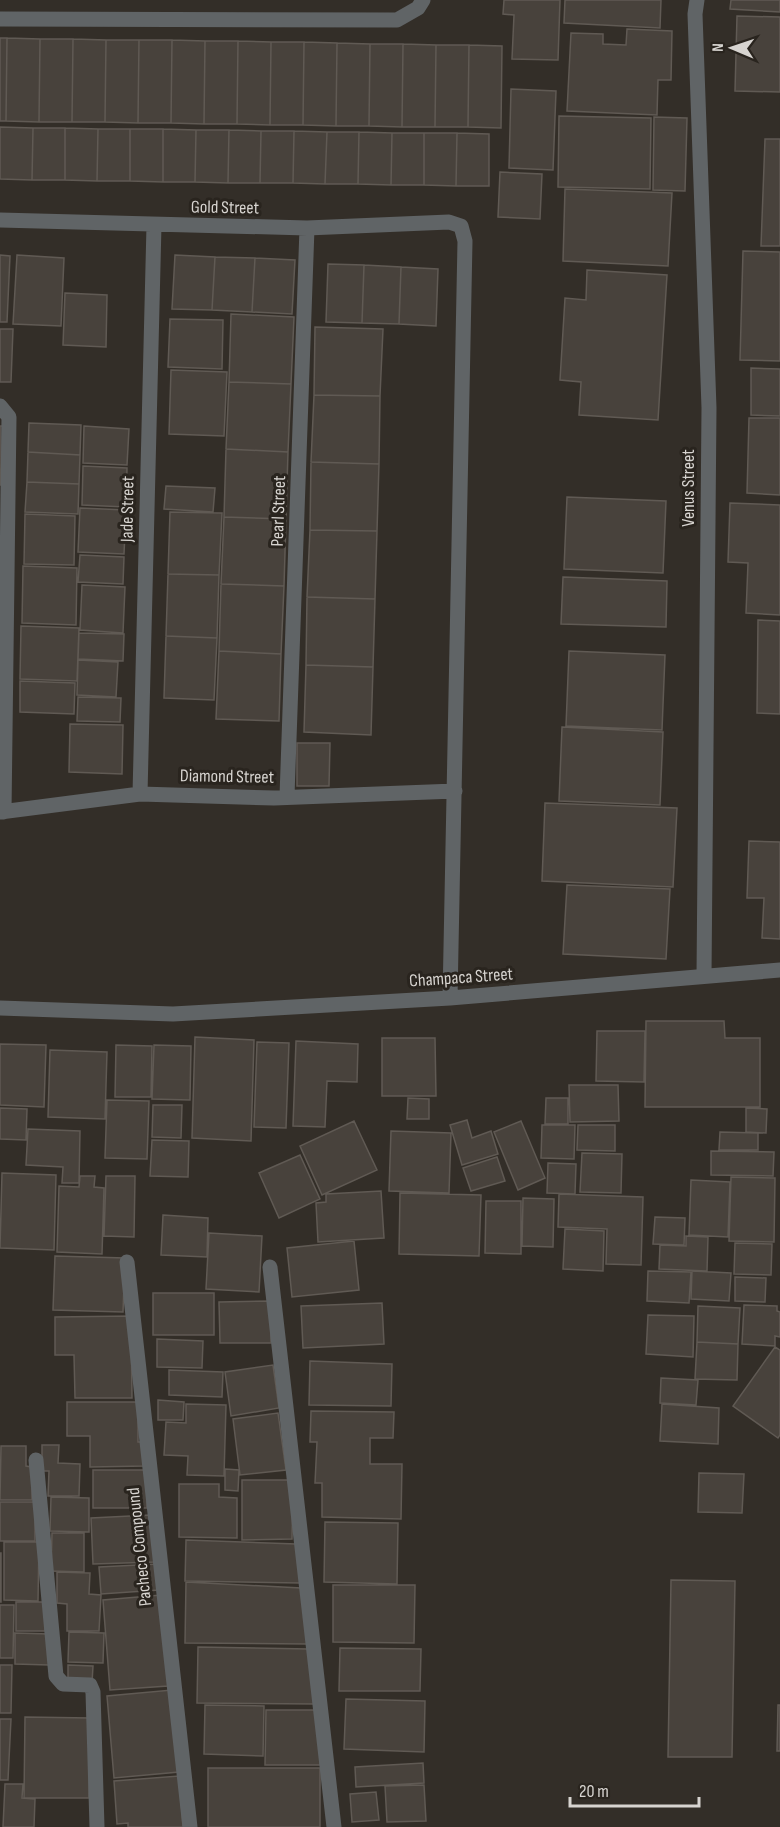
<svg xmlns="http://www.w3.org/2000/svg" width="780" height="1827" viewBox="0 0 780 1827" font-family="'Sofia Sans Condensed',sans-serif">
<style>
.building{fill:#48423c;stroke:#605a54;stroke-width:1.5}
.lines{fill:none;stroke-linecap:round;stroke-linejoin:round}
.minor{stroke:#606466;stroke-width:15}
.labels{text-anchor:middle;stroke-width:6;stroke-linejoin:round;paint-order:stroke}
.street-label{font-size:18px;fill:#d7d4d0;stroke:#29241e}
</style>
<rect width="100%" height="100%" fill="#332e28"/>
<!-- building -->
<path class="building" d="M504 0H560L558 60 512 59 514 15 503 14Z
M565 0H661L660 28 564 23Z
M731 0H780V12L730 9Z
M737 16 780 17V92L735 91Z
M627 29 672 31 671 80H658L657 115 567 111 571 33 603 34V44L626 45Z
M0 38H7L6 121H0Z
M7 38 40 39 39 122 6 121Z
M40 39H73L72 122H39Z
M73 39 106 40 105 122H72Z
M106 40H139L138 123 105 122Z
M139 40H172L171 123H138Z
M172 40 205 41 204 124 171 123Z
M205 41H238L237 124H204Z
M238 41 271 42 270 125 237 124Z
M271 42H304L303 125H270Z
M304 42 337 43 336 126 303 125Z
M337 43 370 44 369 126H336Z
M370 44H403L402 127 369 126Z
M403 44 436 45 435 127H402Z
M436 45H469L468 127H435Z
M469 45 502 46 501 128 468 127Z
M511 89 556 91 553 170 509 168Z
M559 116 651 118 650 189 558 187Z
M654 117 687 118 685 191 653 190Z
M0 127 33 128 32 180 0 179Z
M33 128H65V180H32Z
M65 128 98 129 97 181 65 180Z
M98 129H130V181H97Z
M130 129H163V182L130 181Z
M163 129 196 130 195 182H163Z
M196 130H229L228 183 195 182Z
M229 130 261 131 260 183H228Z
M261 131H294L293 183H260Z
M294 131 327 132 325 184 293 183Z
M327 132H359L358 184H325Z
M359 132 392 133 391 185 358 184Z
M392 133H424V185H391Z
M424 133H457L456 186 424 185Z
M457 133 489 134V186H456Z
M765 139H780V246H761Z
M500 172 542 174 540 219 498 217Z
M565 189 672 193 668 266 563 261Z
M743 251 780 252V361L740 360Z
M0 255 10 256 7 322H0Z
M17 255 64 258 61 326 13 324Z
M175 255 215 257 212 310 172 309Z
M215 257 255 258 252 312 212 310Z
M255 258 295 260 292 314 252 312Z
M328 264 364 265 362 323 326 322Z
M364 265 401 267 399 324 362 323Z
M401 267 438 269 436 326 399 324Z
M587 270 667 275 658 420 579 415 581 382 560 380 565 298 586 300Z
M65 293 107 295 106 347 63 345Z
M231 314 294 317 291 384 229 382Z
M170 319 223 320 222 369 168 367Z
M315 327 383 329 380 396 314 395Z
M0 329H13L11 382H0Z
M751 368 780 369V416L751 415Z
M171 370 227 372 224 436 169 434Z
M229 382 291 384 288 452 226 449Z
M314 395 380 396 379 464 311 462Z
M749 418H780V495L747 493Z
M29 423 81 425 80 455 28 452Z
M0 426H3L1 485H0Z
M84 426 129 429 127 465 83 463Z
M226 449 288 452 286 519 224 517Z
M28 452 80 455 79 484 27 482Z
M311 462 379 464 377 531 310 530Z
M83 466 127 468 126 507 82 505Z
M27 482 79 484 78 514 25 512Z
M166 486 215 488 213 512 164 509Z
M567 497 666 501 663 573 564 569Z
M730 503 780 505V615L746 613 748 563 728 562Z
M80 508 126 510 124 554 78 552Z
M170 512 222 513 219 575 168 574Z
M25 514 75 516 74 565 24 564Z
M224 517 286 519 284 586 221 584Z
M310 530 377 531 375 599 307 597Z
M80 555 124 557 123 584 78 582Z
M23 566 77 568 76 625 22 623Z
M168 574 219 575 217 638 166 636Z
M563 577 667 581 666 627 561 624Z
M221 584 284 586 281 654 219 651Z
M82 585 125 587 123 633 80 630Z
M307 597 375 599 373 667 306 665Z
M758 620 780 621V714L757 713Z
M21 626 79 628 77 681 20 679Z
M79 633 124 634 123 661 78 659Z
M166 636 217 638 214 700 164 698Z
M219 651 281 654 279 721 216 719Z
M569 651 665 655 662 730 566 726Z
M78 660 118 662 116 697 77 695Z
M306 665 373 667 371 735 304 732Z
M20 681 75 683 74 714 20 712Z
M78 697 121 698 120 722 77 721Z
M70 724 123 725 122 774 69 772Z
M562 727 663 732 660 805 559 801Z
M297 743H330L329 786H297Z
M545 803 677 808 673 887 542 881Z
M749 841 780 842V939L762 938 764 898H747Z
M567 885 670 889 666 959 563 954Z
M646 1021H724L725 1038H760V1107H645Z
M597 1031H645L644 1082 596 1081Z
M195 1037 254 1040 251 1141 192 1138Z
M382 1038H435L436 1096H382Z
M296 1041 358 1044 357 1082 327 1081 325 1127 293 1126Z
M257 1042 289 1043 286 1128 254 1127Z
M0 1044 46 1045 44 1107 0 1105Z
M116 1045 152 1046 151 1097H115Z
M154 1045 191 1046 190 1100 152 1099Z
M50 1050 107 1052 105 1119 48 1117Z
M569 1085H618L619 1121 570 1122Z
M408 1098 429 1099V1119H407Z
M546 1098H568V1124H545Z
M107 1100 149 1101 147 1159 105 1158Z
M153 1105H182L181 1138 152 1137Z
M0 1108 27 1109 26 1140 0 1139Z
M746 1108 767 1109 766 1133 746 1132Z
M467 1120 472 1138 491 1131 498 1154 462 1165 450 1125Z
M354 1121 377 1170 322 1195 300 1146Z
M521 1121 545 1178 518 1190 494 1132Z
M542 1125H575L574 1159 541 1158Z
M578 1125H615V1151L577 1150Z
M28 1129 80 1131 79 1183H62L63 1167 26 1165Z
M391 1131 451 1133 449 1193 389 1191Z
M720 1132 758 1133V1150H719Z
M152 1140 189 1141 188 1177 150 1176Z
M711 1151 774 1152 773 1176 711 1175Z
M582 1153 622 1154 621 1193 580 1192Z
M300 1155 320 1199 279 1218 259 1173Z
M497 1157 505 1181 471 1191 463 1168Z
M548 1163 576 1164 575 1194 547 1193Z
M2 1173 56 1175 54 1250 0 1248Z
M80 1176H95L94 1187 104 1188 102 1254 57 1252 59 1186 79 1187Z
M106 1176H135L134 1237 104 1236Z
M731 1177 775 1178 774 1242 729 1241Z
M691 1180 730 1182 728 1237 689 1235Z
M381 1191 384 1238 318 1242 316 1203 326 1202V1194Z
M400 1193 481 1195 479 1256 399 1254Z
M559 1194 643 1197 641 1265 606 1264 607 1229 558 1227Z
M523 1198 554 1199 553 1247 522 1246Z
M486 1201H521V1254L485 1253Z
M163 1215 208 1218 207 1257 161 1255Z
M655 1217 685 1218 684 1245 653 1244Z
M565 1229 604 1231 603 1271 563 1269Z
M209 1233 262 1236 259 1292 206 1289Z
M686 1236 708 1237 707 1271 659 1269 660 1245 686 1246Z
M354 1241 359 1290 292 1297 287 1248Z
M735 1243 772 1244 771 1275 734 1274Z
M55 1256 125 1258 123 1312 53 1310Z
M648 1271 691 1272 689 1303 647 1301Z
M692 1271 731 1273 729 1301 691 1299Z
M735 1277 766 1278 765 1302 735 1301Z
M153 1293H214V1335H153Z
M270 1301 271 1343H220L219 1302Z
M382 1303 384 1344 303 1348 301 1306Z
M744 1305 777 1306V1311L780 1312V1337L775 1336V1346L742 1344Z
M698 1306 740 1308 738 1344 697 1342Z
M648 1315 694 1316 693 1357 646 1354Z
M131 1316 132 1398H75L74 1355H55V1317Z
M157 1339 203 1341 202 1368 157 1367Z
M697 1342 738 1344 737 1380 695 1379Z
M775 1347 780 1350V1435L778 1438 733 1406Z
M310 1361 392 1364 391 1406 309 1405Z
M273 1365 279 1408 231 1416 225 1372Z
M169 1370 223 1372 222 1397 169 1395Z
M661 1378 698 1380 696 1405 660 1403Z
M158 1400 184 1402 183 1420H158Z
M67 1402H138V1442H145V1466L90 1467V1436H67Z
M186 1404 226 1405 224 1476 187 1475 188 1456 164 1455 166 1422 186 1423Z
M662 1404 719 1408 718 1444 660 1441Z
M311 1411 394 1412 393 1438H370V1464H402L401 1519 322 1517V1483H315L317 1442H310Z
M278 1413 286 1470 240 1475 233 1419Z
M42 1445H59L58 1463 80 1464 79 1496H48L49 1471H42Z
M1 1446H26V1466L32 1467V1500H0Z
M225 1469 239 1470 238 1491 225 1490Z
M93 1470H147V1508H93Z
M699 1473 744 1474 742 1513 698 1512Z
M242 1480H293L292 1539 242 1540Z
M179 1484H219V1497L237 1498V1538L179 1537Z
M51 1497 89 1498V1532L50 1531Z
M0 1502H35V1541H0Z
M150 1515 155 1562 93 1564 91 1518Z
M325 1522 398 1523 397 1584 324 1582Z
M52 1533H84V1572L51 1571Z
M186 1540 296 1544 300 1583 185 1581Z
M4 1542H39L38 1601 4 1600Z
M0 1553H1V1602H0Z
M158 1564 159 1590 101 1594 99 1567Z
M57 1572 90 1573 89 1594 101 1595 99 1631H67V1604L57 1603Z
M671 1580 735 1581 732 1757H668Z
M186 1582 301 1588 307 1644 185 1643Z
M333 1585H415L414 1643 333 1642Z
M161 1595 168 1686 110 1690 103 1600Z
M16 1602H45V1631H16Z
M0 1605H14L13 1658H0Z
M69 1632 104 1633 103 1663 68 1662Z
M15 1633 49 1634V1665L15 1664Z
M198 1647 309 1649 315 1704 197 1703Z
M340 1648 421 1649 420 1691H339Z
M0 1665H12L11 1713H0Z
M68 1665 93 1666 92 1683H68Z
M172 1690 179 1772 114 1778 107 1696Z
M346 1699 425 1701 424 1752 344 1749Z
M205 1705 264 1706 263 1756 204 1754Z
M778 1705H780V1751H777Z
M266 1710H320V1765H265Z
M25 1717 90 1718 89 1798H24Z
M0 1719H11L8 1780H0Z
M423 1763 424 1783 356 1787 355 1767Z
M208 1768H320V1827H208Z
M179 1776 183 1827H128V1823L117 1824 114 1781Z
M5 1784H23L22 1798 35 1799 34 1827H3Z
M424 1785 426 1821 387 1822 385 1786Z
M376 1792 379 1820 352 1822 350 1794Z"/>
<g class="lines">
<!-- minor -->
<path class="minor" d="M697 0 695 14 709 408 704 976
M0 19 397 20 418 8 423 0
M0 220 307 228 449 222 461 226 465 241 450 998
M0 406 9 417 4 812
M140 794 154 225
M287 796 307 228
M0 812 140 794 274 798 455 791
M0 1008 173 1014 450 998 780 970
M127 1262 190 1827
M270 1267 334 1827
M36 1460 56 1676 63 1684 90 1685 93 1692 97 1827"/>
</g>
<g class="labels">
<!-- street labels -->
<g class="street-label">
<text transform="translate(225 207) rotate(1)" y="6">Gold Street</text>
<text transform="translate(688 488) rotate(-90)" y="6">Venus Street</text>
<text transform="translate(127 509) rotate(-89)" y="6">Jade Street</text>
<text transform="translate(278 511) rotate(-88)" y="6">Pearl Street</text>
<text transform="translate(227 776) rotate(1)" y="6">Diamond Street</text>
<text transform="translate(461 977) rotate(-4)" y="6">Champaca Street</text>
<text transform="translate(139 1547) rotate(-96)" y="6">Pacheco Compound</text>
</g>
</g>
<!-- north arrow -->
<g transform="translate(732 48) rotate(272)" stroke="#29241e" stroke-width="4.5" paint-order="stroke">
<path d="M0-4.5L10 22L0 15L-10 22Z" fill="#d7d4d0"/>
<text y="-9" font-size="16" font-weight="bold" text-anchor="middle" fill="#d7d4d0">N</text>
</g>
<!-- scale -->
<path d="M570 1797v9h129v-9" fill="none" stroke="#d7d4d0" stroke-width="3"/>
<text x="579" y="1797" font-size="18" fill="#d7d4d0" stroke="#29241e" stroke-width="4.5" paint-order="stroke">20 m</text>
</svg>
